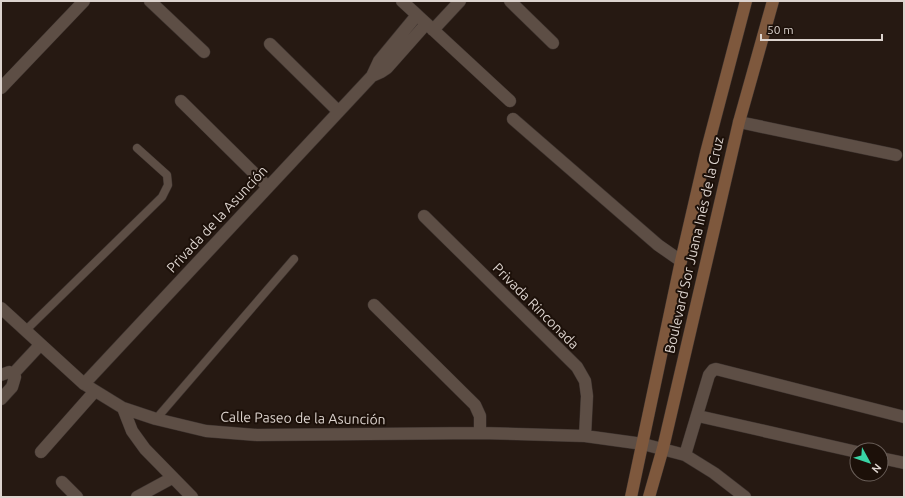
<svg xmlns="http://www.w3.org/2000/svg" width="905" height="498" viewBox="0 0 905 498" font-family="Ubuntu,sans-serif">
<style>
.lines{fill:none;stroke-linecap:round;stroke-linejoin:round}
.lane-casing{stroke:#3c322e;stroke-width:9}
.street-casing{stroke:#3c322e;stroke-width:13}
.secondary-casing{stroke:#3c322e;stroke-width:13}
.lane{stroke:#5d4e45;stroke-width:8}
.street{stroke:#5d4e45;stroke-width:12}
.secondary{stroke:#7e583d;stroke-width:12}
.labels{text-anchor:middle;stroke-width:4;stroke-linejoin:round;paint-order:stroke}
.street-label{font-size:14px;fill:#dcd3ce;stroke:#1c1009}
</style>
<rect width="100%" height="100%" fill="#261912"/>
<g class="lines">
<!-- lane casing -->
<g class="lane-casing">
<path id="lane" d="M25 331 162 197 168 185 167 175 137 148
M156 419 294 259"/>
</g>
<!-- street casing -->
<g class="street-casing">
<path id="street" d="M150 1 204 52
M402 1 510 101
M510 1 553 43
M433 30 460 1
M270 44 338 111
M372 76 381 72 387 68 426 24
M1 88 84 1
M181 101 268 187
M513 119 658 245 681 261
M739 122 896 155
M424 216 577 367 585 381 587 396 585 436
M374 305 475 405 480 416V433
M1 308 84 384 123 408 156 419 206 431 257 435 480 433 585 436 643 444 685 455 714 473 745 497
M13 374 40 345
M1 375 9 372 15 377 12 387 1 399
M84 384 372 76 379 61 417 15
M123 408 132 431 145 449 192 497
M698 416 857 452
M41 452 95 391
M685 455 709 375 713 370 716 369 904 417
M881 458 904 463
M62 482 77 497
M137 497 172 478"/>
</g>
<!-- secondary casing -->
<g class="secondary-casing">
<path id="secondary" d="M631 497 681 261 706 153 746 1
M649 497 663 448 739 122 773 1"/>
</g>
<!-- lane -->
<use href="#lane" class="lane"/>
<!-- street -->
<use href="#street" class="street"/>
<!-- secondary -->
<use href="#secondary" class="secondary"/>
</g>
<g class="labels">
<!-- street labels -->
<g class="street-label">
<text transform="translate(217 219) rotate(-47)" y="5">Privada de la Asunción</text>
<text transform="translate(694 245) rotate(-77)" y="5">Boulevard Sor Juana Inés de la Cruz</text>
<text transform="translate(536 306) rotate(45)" y="5">Privada Rinconada</text>
<text transform="translate(303 418) rotate(1)" y="5">Calle Paseo de la Asunción</text>
</g>
</g>
<!-- border -->
<rect width="905" height="498" fill="none" stroke="#dcd3ce" stroke-width="4"/>
<!-- north arrow -->
<g transform="translate(869 462) rotate(130)"><circle r="19" fill="#1c1009" stroke="#695e58"/>
<path d="M0-3L7 15L0 10L-7 15Z" fill="#39d4a5"/>
<text y="-6" font-size="11" font-weight="bold" text-anchor="middle" fill="#dcd3ce">N</text>
</g>
<!-- scale -->
<path d="M761 34v6h121v-6" fill="none" stroke="#dcd3ce" stroke-width="2"/>
<text x="767" y="34" font-size="12" fill="#dcd3ce" stroke="#1c1009" stroke-width="3" paint-order="stroke">50 m</text>
</svg>
